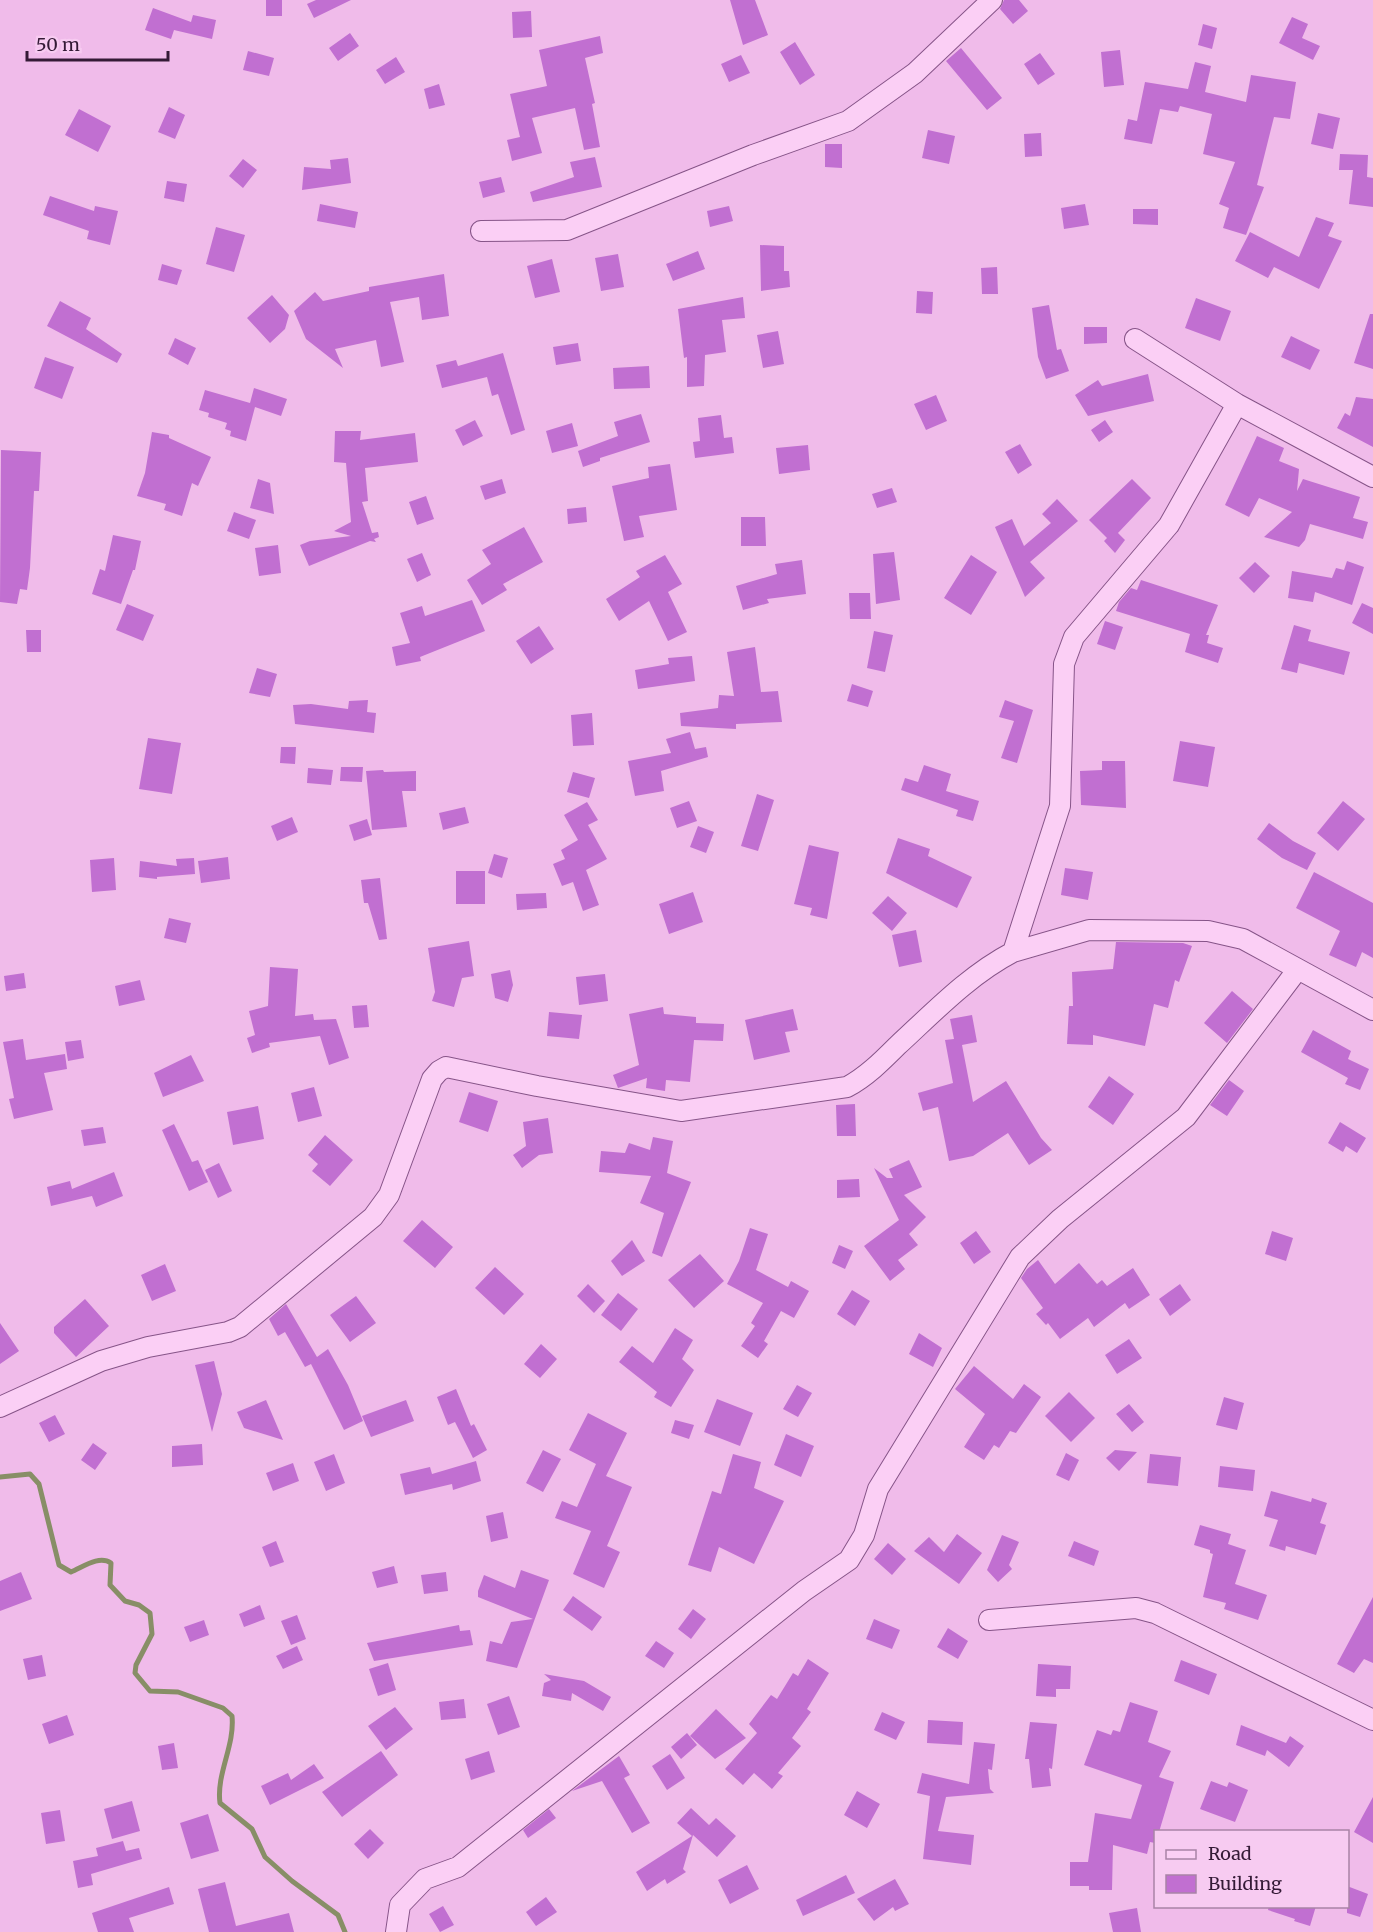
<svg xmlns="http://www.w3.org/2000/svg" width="1373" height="1932" viewBox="0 0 1373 1932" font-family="Merriweather,serif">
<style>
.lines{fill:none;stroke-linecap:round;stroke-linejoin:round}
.stream{stroke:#888e67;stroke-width:5}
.building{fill:#c16fd1}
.minor-casing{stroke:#865488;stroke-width:22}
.minor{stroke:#fbcff5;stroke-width:20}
</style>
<rect width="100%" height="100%" fill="#f0bbea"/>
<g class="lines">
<!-- stream -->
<path class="stream" d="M0 1477 30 1474 39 1484 59 1565 71 1572C83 1567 99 1555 111 1563L110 1585 125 1601 139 1605 150 1613 152 1634 136 1665 135 1673 150 1691 178 1692 223 1708 232 1716C235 1746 216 1774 220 1803L252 1829 265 1857 292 1881 338 1915 345 1932"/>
</g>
<!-- building -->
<path class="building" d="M266 0H282V16H266Z
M316 0H351L314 18 307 4Z
M730 0H755L768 35 743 45Z
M1004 0H1019L1028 11 1013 24 1000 9Z
M153 8 191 22 193 15 216 20 212 39 174 30 171 39 145 30Z
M531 11 532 37 513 38 512 12Z
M1292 17 1308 24 1302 38 1320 46 1313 60 1279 43Z
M1203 24 1217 28 1212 49 1198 45Z
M350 33 359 46 338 61 329 48Z
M600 36 603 53 585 58 595 103 592 104 600 147 584 150 575 108 532 118 542 153 512 161 507 140 520 137 510 94 547 86 539 50Z
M795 42 815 75 800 85 780 52Z
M961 48 1002 98 987 110 946 61Z
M1120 50 1124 85 1104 87 1101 52Z
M248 51 274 58 269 76 243 70Z
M1040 53 1055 74 1038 85 1024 64Z
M741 55 750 73 729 82 721 64Z
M396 57 405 72 385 84 376 70Z
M1195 62 1211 66 1205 92 1246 102 1251 75 1296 82 1290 119 1274 117 1257 185 1264 187 1246 235 1223 228 1229 208 1219 204 1235 162 1203 154 1212 114 1180 106 1178 112 1160 109 1152 144 1124 139 1128 119 1137 121 1145 82 1188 89Z
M439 84 445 105 429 109 424 89Z
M169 107 185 115 175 139 158 132Z
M79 109 111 126 98 152 65 135Z
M1318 113 1340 118 1333 149 1311 144Z
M928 130 955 136 949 164 922 158Z
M1041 133 1042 156 1025 157 1024 134Z
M825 144H842V168L825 167Z
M1340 154 1368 155 1367 177 1373 178V207L1349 204 1353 170H1339Z
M595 157 602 187 533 202 530 192 574 177 570 162Z
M348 158 351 183 302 190 304 167 331 169 330 160Z
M243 159 257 170 243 188 229 176Z
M501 177 505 192 483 198 479 182Z
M167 181 187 184 184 202 164 198Z
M50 196 94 211 95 206 118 211 110 245 87 239 89 231 43 215Z
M320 204 358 212 355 228 317 221Z
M1085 204 1089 225 1064 229 1061 208Z
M729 206 733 221 710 227 707 211Z
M1133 209H1158V225L1133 224Z
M1316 217 1334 223 1328 236 1342 241 1319 289 1274 267 1268 278 1235 261 1250 232 1299 257Z
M216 227 245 235 234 272 206 264Z
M760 245 784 246V271H789L790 287 761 291Z
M698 251 705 269 673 281 666 264Z
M618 254 624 287 601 291 595 258Z
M552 259 560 292 535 298 527 266Z
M162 264 182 270 177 285 158 280Z
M997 267 998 294H982L981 268Z
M444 274 449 316 422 320 419 297 390 302 404 362 381 367 376 340 335 349 343 368 306 339 294 311 315 292 323 301 369 291V287Z
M917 291 933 292 932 314 916 313Z
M272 295 289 315 285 329 270 343 247 318Z
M743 297 745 318 722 320 726 352 705 355 704 386 687 387V357L684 358 678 309Z
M1196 298 1231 311 1220 341 1185 328Z
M60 301 91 318 86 329 122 354 117 363 47 326Z
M1049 305 1057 350 1061 349 1069 371 1046 379 1038 357 1032 308Z
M1370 314H1373V369L1354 363Z
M1084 327H1107V343L1084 344Z
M778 331 784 364 763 368 757 335Z
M1291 336 1320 350 1310 370 1281 357Z
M175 338 196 348 188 365 168 354Z
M578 343 581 361 556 365 553 347Z
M503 353 525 430 511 435 498 394 492 396 487 377 442 388 436 365 456 360 458 366Z
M45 357 74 367 62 399 34 388Z
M649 366 650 388 614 389 613 368Z
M1148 374 1154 401 1088 416 1075 395 1098 380 1102 386Z
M254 388 287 399 281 416 255 407 246 441 230 436 231 431 225 429 227 423 208 417 209 413 199 410 205 390 250 403Z
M936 395 947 421 926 430 914 404Z
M1356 397 1373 399V447L1337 428 1345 413 1350 416Z
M641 414 650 442 600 458V461L583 467 578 451 618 436 614 422Z
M721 415 724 438 732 437 734 453 695 458 693 442 700 441 698 418Z
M475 420 483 436 463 446 455 430Z
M1105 420 1113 432 1099 442 1091 430Z
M572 423 578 446 552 453 546 431Z
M335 431H361L360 440 415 433 418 462 365 468 368 501 362 502 372 533 378 532 379 537 374 539 376 542 370 541 309 566 300 545 310 541 351 536 334 531 351 522 346 463 334 462Z
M152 432 169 435V438L211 457 198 486 192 483 182 516 164 510 166 504 137 496 145 473Z
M1257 436 1284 448 1279 461 1299 469 1297 491 1303 479 1360 497 1353 518 1368 522 1363 539 1310 524 1305 540 1299 547 1264 537 1292 512 1259 498 1249 517 1225 505Z
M1020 444 1032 465 1018 474 1005 452Z
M808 445 810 470 779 474 776 448Z
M1 450 41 452 39 491H34L30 568 27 590 20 589 17 604 0 602Z
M670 464 677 510 639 516 644 537 624 541 612 486 649 478 648 467Z
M258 479 270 483 274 514 250 508Z
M502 479 506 493 485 500 480 486Z
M1132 479 1151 498 1118 533 1125 540 1115 553 1104 541 1107 538 1089 520Z
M892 488 897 502 877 508 872 494Z
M426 496 434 519 417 525 409 502Z
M1057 499 1078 521 1030 562 1045 578 1025 597 995 527 1012 519 1024 546 1051 523 1042 514Z
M586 507 587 522 568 524 567 509Z
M234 512 256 520 249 539 227 531Z
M741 517H765L766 546H741Z
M524 527 543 562 503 584 507 590 482 605 467 580 491 564 482 550Z
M113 535 141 541 135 570H133L121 604 92 594 100 569 105 571Z
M278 545 281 573 259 576 255 548Z
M894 552 900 600 876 604 873 554Z
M422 553 431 575 417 582 407 559Z
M665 555 682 584 668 592 687 632 668 641 649 601 619 621 606 599 640 577 636 571Z
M971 555 997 572 971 615 944 598Z
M802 560 806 594 767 599 769 603 743 610 736 586 777 574 775 564Z
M1347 561 1364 567 1352 605 1315 592 1313 602 1288 598 1292 571 1332 578 1336 568 1344 570Z
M1255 562 1270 576 1254 593 1239 578Z
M1141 580 1218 605 1206 635H1209L1207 643 1223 648 1218 663 1185 652 1190 634 1116 611 1119 602 1131 588 1137 590Z
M849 593H870L871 619H850Z
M472 600 485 631 420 657 421 661 396 666 392 647 410 643 400 613 422 606 425 616Z
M1362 603 1373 608V634L1352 623Z
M127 604 154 615 143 641 116 630Z
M1105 621 1123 627 1115 650 1097 644Z
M1294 625 1311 630 1308 641 1350 652 1344 675 1299 663 1297 673 1281 669Z
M539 626 554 649 531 664 516 641Z
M26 630H41V652H27Z
M874 631 893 635 885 672 867 668Z
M755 647 761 692 778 691 782 722 736 724V729L681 726 680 713 718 708 719 695 734 696 727 652Z
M692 656 695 681 638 689 635 670 669 664 668 658Z
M257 668 277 674 270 697 249 693Z
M852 684 873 691 868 707 847 701Z
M368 700 367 712 376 713 374 733 295 724 293 705 311 704 348 709 349 701Z
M1005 700 1033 710 1017 763 1001 758 1014 721 999 717Z
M592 713 594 745 573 746 571 715Z
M690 732 695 749 706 747 708 757 661 771 664 791 635 796 628 761 671 753 666 739Z
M148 738 181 743 172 794 139 789Z
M1180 741 1215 747 1208 787 1173 781Z
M281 747H296L295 764 280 763Z
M1102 761H1125L1126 808 1081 805 1080 771 1102 770Z
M924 765 951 774 946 791 979 801 973 821 956 816 958 810 901 790 905 778 918 782Z
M341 767H363L362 782 340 781Z
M308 768 333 770 331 785 307 783Z
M383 770 384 772 416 771V791H402L407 827 372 830 366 771Z
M573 772 595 778 589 798 567 792Z
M757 794 774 800 758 851 741 846Z
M689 801 697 821 677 828 670 808Z
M1343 801 1365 819 1338 851 1317 833Z
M587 802 598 820 588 825 607 859 586 870 599 905 583 911 573 882 562 886 553 864 565 859 561 850 578 840 564 815Z
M465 807 469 823 443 830 439 813Z
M292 817 298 832 277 841 271 826Z
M367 819 372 835 354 841 349 825Z
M1269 823 1293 841 1316 853 1307 870 1282 858 1257 839Z
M698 826 714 832 706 853 690 847Z
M898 838 930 849 928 856 972 877 957 908 886 873Z
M809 845 839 852 827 919 810 915 812 908 794 904Z
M494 854 508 858 502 878 488 873Z
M228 857 230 879 201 883 198 861Z
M114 858 116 890 92 892 90 860Z
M194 858 195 874 157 877V879L139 877 140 861 177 866 176 859Z
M1065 868 1093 872 1088 900 1061 895Z
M456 871H485V904H456Z
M1314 872 1373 903V958L1362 952 1356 967 1329 955 1340 931 1296 908Z
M380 878 387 939 379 940 368 903H364L361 880Z
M693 892 703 922 669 934 659 904Z
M546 893 547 908 517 910 516 894Z
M888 896 907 913 892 931 872 913Z
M169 918 191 923 186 943 164 938Z
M916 930 922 962 899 967 892 935Z
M469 941 474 976 462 978 454 1007 432 1001 435 992 428 948Z
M1116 942 1183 943 1192 946 1179 982 1175 980 1168 1008 1154 1004 1145 1046 1093 1035V1045L1067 1044 1069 1006H1073L1072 972 1113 969Z
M270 967 298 969 295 1016 313 1014 314 1020 336 1019 349 1058 329 1065 320 1036 269 1043 270 1047 252 1053 247 1038 255 1035 249 1011 268 1006Z
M510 970 513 985 508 1002 495 998 491 974Z
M24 973 26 988 6 991 4 976Z
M605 974 608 1001 579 1005 576 977Z
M140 980 145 1000 119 1006 115 986Z
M1232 991 1253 1009 1227 1043 1204 1023Z
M367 1005 369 1027 354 1028 352 1006Z
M663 1007 664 1014 696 1017V1023L724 1024 723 1041 694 1040 690 1082 666 1080 665 1091 646 1088 647 1078 618 1088 613 1075 639 1065 629 1014Z
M793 1009 798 1030 785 1032 790 1052 754 1060 745 1020Z
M549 1012 582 1015 579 1039 547 1036Z
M972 1015 977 1042 962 1045 973 1102 1006 1081 1041 1138 1052 1150 1029 1165 1008 1133 973 1156 949 1161 938 1107 923 1111 918 1093 953 1083 945 1040 954 1039 950 1019Z
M1313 1030 1351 1051 1348 1059 1369 1069 1360 1090 1345 1084 1348 1078 1301 1052Z
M23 1039 26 1060 65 1054 67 1069 44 1073 53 1110 14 1119 9 1099 14 1098 3 1042Z
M81 1040 84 1058 68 1061 65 1042Z
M191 1055 204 1081 163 1097 154 1073Z
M1109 1076 1134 1094 1113 1125 1088 1107Z
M1229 1080 1244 1091 1227 1116 1210 1105Z
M314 1087 322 1116 298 1122 291 1093Z
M469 1092 498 1101 488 1132 459 1122Z
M855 1104 856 1136H837L836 1105Z
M258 1106 264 1139 233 1145 227 1112Z
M548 1118 553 1153 539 1155 522 1168 513 1155 526 1146 523 1122Z
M1340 1122 1366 1138 1357 1153 1346 1146 1343 1152 1328 1143Z
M174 1124 192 1162 198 1160 208 1182 189 1191 162 1130Z
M103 1127 106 1143 84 1146 81 1130Z
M325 1135 353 1160 330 1186 312 1171 318 1164 308 1155Z
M653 1137 673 1141 667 1173 691 1182 662 1257 652 1253 664 1213 640 1203 651 1176 599 1172 601 1151 625 1153 629 1143 650 1150Z
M909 1160 922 1187 904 1195 926 1217 909 1234 918 1245 898 1260 905 1269 890 1281 864 1246 899 1220 874 1168 887 1178H893L889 1169Z
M219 1163 232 1191 218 1198 205 1170Z
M114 1172 123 1196 96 1207 92 1196 51 1206 47 1187 70 1181 72 1189Z
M859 1179 860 1197 837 1198V1180Z
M422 1220 453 1247 435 1268 403 1241Z
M750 1228 768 1234 756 1270 788 1287 791 1281 809 1291 794 1318 781 1311 764 1341 768 1344 758 1358 741 1346 755 1326 751 1323 763 1303 727 1284 739 1261Z
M976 1231 991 1252 974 1264 960 1243Z
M1272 1231 1293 1238 1286 1261 1265 1254Z
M632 1240 645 1261 622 1276 611 1261Z
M839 1245 853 1251 845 1269 832 1263Z
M700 1254 724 1281 694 1308 668 1280Z
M1038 1260 1055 1284 1079 1263 1097 1284 1102 1280 1107 1286 1133 1268 1150 1295 1129 1309 1125 1303 1094 1327 1088 1318 1060 1339 1048 1323 1046 1325 1036 1314 1043 1308 1021 1278 1027 1269Z
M165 1264 176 1291 152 1301 141 1275Z
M495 1267 524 1294 504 1315 475 1288Z
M588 1284 605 1301 594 1313 577 1296Z
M1180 1284 1191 1300 1170 1316 1159 1299Z
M852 1290 870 1301 855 1326 837 1314Z
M618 1293 638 1309 621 1331 601 1315Z
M356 1296 376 1323 350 1342 330 1315Z
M85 1299 109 1326 76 1357 54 1333V1327Z
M286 1304 317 1357 328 1349 348 1385 363 1421 344 1430 311 1364 305 1367 285 1332 278 1336 269 1319Z
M0 1323 19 1351 0 1364Z
M675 1328 693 1340 682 1359 694 1370 671 1407 654 1397 657 1392 619 1362 632 1346 653 1363Z
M919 1333 942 1348 933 1367 909 1354Z
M1129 1339 1142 1358 1117 1374 1105 1355Z
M541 1344 557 1359 540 1378 524 1364Z
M214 1361 222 1394 212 1432 195 1365Z
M974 1366 1013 1399 1024 1384 1041 1397 1016 1433 1010 1431 999 1448 994 1445 984 1460 964 1447 985 1414 955 1389Z
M797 1385 812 1393 798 1417 783 1409Z
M456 1389 471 1426 474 1424 487 1450 473 1458 455 1422 448 1425 437 1397Z
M1069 1392 1095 1418 1071 1442 1045 1416Z
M1224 1397 1244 1403 1237 1430 1216 1425Z
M717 1399 753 1413 740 1446 704 1432Z
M266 1400 283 1440 244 1428 237 1412Z
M406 1400 414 1421 371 1437 362 1416Z
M1129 1404 1144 1422 1132 1432 1116 1414Z
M588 1413 627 1433 606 1476 632 1487 607 1546 620 1552 604 1588 573 1574 591 1531 555 1518 562 1501 577 1507 596 1464 569 1450Z
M55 1415 65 1434 49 1442 39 1423Z
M675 1420 694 1425 689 1439 671 1433Z
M786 1434 814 1446 801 1477 774 1465Z
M93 1443 107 1453 95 1470 81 1460Z
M202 1444 203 1465 172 1467V1446Z
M543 1450 561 1459 543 1492 526 1483Z
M1115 1450 1137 1452 1119 1471 1106 1458Z
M1066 1453 1079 1460 1069 1481 1056 1475Z
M334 1454 345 1483 326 1491 314 1462Z
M733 1454 761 1462 754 1488 784 1501 754 1564 719 1547 711 1572 688 1565 712 1491 721 1494Z
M1150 1454 1181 1457 1178 1486 1147 1483Z
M476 1461 481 1481 453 1490 452 1484 405 1495 400 1474 430 1467 432 1474Z
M293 1463 299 1481 273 1491 266 1473Z
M1220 1466 1255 1470 1253 1491 1218 1487Z
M1271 1491 1311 1502 1312 1498 1327 1503 1320 1523 1326 1525 1316 1555 1286 1546 1285 1551 1269 1546 1278 1520 1264 1516Z
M503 1512 508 1538 491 1542 486 1516Z
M1200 1525 1231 1534 1228 1544 1246 1550 1235 1584 1267 1595 1258 1620 1224 1609 1226 1603 1203 1597 1213 1554 1210 1553V1550L1194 1545Z
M957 1534 982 1553 959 1584 914 1551 929 1537 944 1552Z
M1002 1535 1019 1542 1009 1565 1012 1569 998 1582 987 1570Z
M276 1541 284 1562 270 1567 262 1547Z
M1074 1541 1099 1551 1094 1566 1068 1556Z
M888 1543 906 1559 892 1575 874 1559Z
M394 1566 398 1583 377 1588 372 1572Z
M521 1570 549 1580 517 1668 486 1661 490 1641 502 1644 511 1622 533 1619 478 1597V1591L484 1575 515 1588Z
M21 1572 32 1599 0 1611V1581Z
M446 1572 448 1591 424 1594 421 1575Z
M573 1596 602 1617 592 1631 563 1610Z
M1373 1597V1663L1364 1659 1354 1673 1337 1664Z
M260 1605 265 1619 244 1627 239 1614Z
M693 1609 706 1619 691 1639 678 1629Z
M297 1615 306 1639 291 1645 281 1621Z
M874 1619 900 1630 892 1649 866 1639Z
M204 1620 209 1635 190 1642 184 1627Z
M459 1625 460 1631 470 1630 473 1645 374 1661 367 1643Z
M948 1628 968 1641 958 1659 937 1647Z
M656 1641 674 1653 664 1668 645 1656Z
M297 1646 303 1660 283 1669 276 1656Z
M42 1655 46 1676 28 1680 23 1659Z
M808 1659 829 1673 807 1709 811 1712 792 1738 801 1746 778 1773 783 1776 772 1789 754 1773 743 1785 725 1769 757 1733 749 1724 771 1695 777 1699 793 1673 798 1676Z
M1181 1660 1217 1674 1209 1695 1174 1681Z
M388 1663 396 1690 378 1696 369 1669Z
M1038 1664 1071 1666 1070 1689H1056V1697L1036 1696Z
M544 1674 584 1681 611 1697 603 1711 572 1693 571 1701 542 1696 544 1683 551 1680Z
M509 1696 520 1727 498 1735 487 1704Z
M464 1699 466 1718 441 1720 439 1702Z
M1130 1702 1158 1711 1148 1742 1171 1751 1159 1777 1174 1782 1159 1832H1155V1843L1150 1842 1147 1854 1113 1845 1112 1890H1089V1886H1070V1862H1088L1095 1813 1131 1819 1142 1785 1084 1765 1097 1730 1111 1735 1113 1730 1120 1732Z
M395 1707 413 1729 386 1750 368 1726Z
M716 1709 746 1738 715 1759 690 1736Z
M882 1712 905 1722 896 1740 874 1730Z
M67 1715 74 1735 49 1744 42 1724Z
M928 1720 963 1722 962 1745 927 1743Z
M1030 1722 1057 1724 1052 1769 1049 1768 1051 1786 1032 1788 1029 1759H1025Z
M1241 1725 1286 1743 1290 1736 1304 1746 1289 1767 1267 1750 1265 1756 1236 1745Z
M687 1733 697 1745 681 1759 671 1747Z
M974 1742 995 1744 992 1770 988 1769 990 1789 994 1793 946 1797 938 1831 974 1835 971 1865 923 1859 930 1796 917 1793 922 1773 969 1784Z
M174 1743 178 1768 162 1770 158 1746Z
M381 1751 398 1775 342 1817 322 1792Z
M489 1751 495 1772 471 1780 465 1759Z
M670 1754 685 1778 667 1790 652 1766Z
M619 1756 630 1775 624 1778 650 1823 632 1833 602 1781 572 1791Z
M314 1764 324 1778 270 1805 261 1786 288 1773 291 1780Z
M1211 1781 1227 1787 1229 1782 1248 1790 1235 1822 1200 1809Z
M857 1791 880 1804 867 1828 844 1815Z
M1373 1797V1843L1354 1832Z
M132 1801 140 1831 112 1839 104 1809Z
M691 1808 709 1825 716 1818 736 1836 717 1857 693 1835 683 1869 686 1872 667 1884 665 1879 647 1891 636 1872 692 1836 677 1823Z
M549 1809 556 1818 528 1838 523 1830Z
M60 1810 65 1841 46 1844 41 1813Z
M208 1814 219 1851 191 1859 180 1823Z
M370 1829 384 1843 368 1859 354 1844Z
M123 1841 126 1851 139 1848 142 1859 91 1874 93 1885 78 1888 73 1861 98 1856 96 1848Z
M747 1865 759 1889 730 1904 718 1880Z
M846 1875 855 1893 803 1916 796 1900Z
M895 1879 909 1904 895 1911 893 1907 874 1921 857 1899Z
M225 1882 236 1926 289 1913 294 1932H209L198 1889Z
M1347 1886 1368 1894 1360 1917 1347 1913Z
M169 1887 174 1904 129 1918 134 1932H98L92 1913Z
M546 1897 557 1912 536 1926 526 1912Z
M443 1906 454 1925 440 1932 429 1914Z
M1269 1906H1316L1310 1926 1294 1921 1295 1919 1268 1910Z
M1137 1908 1141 1932H1113L1109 1913Z"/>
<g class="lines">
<!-- minor casing -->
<g class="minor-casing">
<path id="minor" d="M481 231 567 230 753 155 848 121 915 73 992 0
M1135 339 1237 404 1373 477
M1013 952 1060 806 1064 664 1074 637 1169 525 1237 404
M0 1407 101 1361 148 1347 228 1332 240 1327 373 1217 389 1195 432 1079 439 1071 446 1067 537 1086 681 1111 847 1087C866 1077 882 1061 897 1046 934 1012 969 975 1013 952L1089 930 1208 931 1243 939 1373 1010
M989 1620 1136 1608 1155 1613 1373 1720
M396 1932 400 1905 425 1879 458 1867 804 1591 849 1560 864 1535 878 1489 1020 1257 1060 1219 1186 1117 1298 969"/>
</g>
<!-- minor -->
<use href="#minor" class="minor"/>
</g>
<!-- legend -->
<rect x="1154" y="1830" width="195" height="78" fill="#f7cbf1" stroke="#a984a6" stroke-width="1.5"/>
<rect x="1166" y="1850" width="30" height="9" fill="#fbcff5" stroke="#a984a6" stroke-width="1.5"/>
<text x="1208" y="1860" font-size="18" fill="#341a36">Road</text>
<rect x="1166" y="1875" width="30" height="18" fill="#c16fd1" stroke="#a984a6" stroke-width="1.5"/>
<text x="1208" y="1890" font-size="18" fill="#341a36">Building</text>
<!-- scale -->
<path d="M27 51v9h141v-9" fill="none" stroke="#341a36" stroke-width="3"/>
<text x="36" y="51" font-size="18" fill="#341a36" stroke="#f7cbf1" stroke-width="4.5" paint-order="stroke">50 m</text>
</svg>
